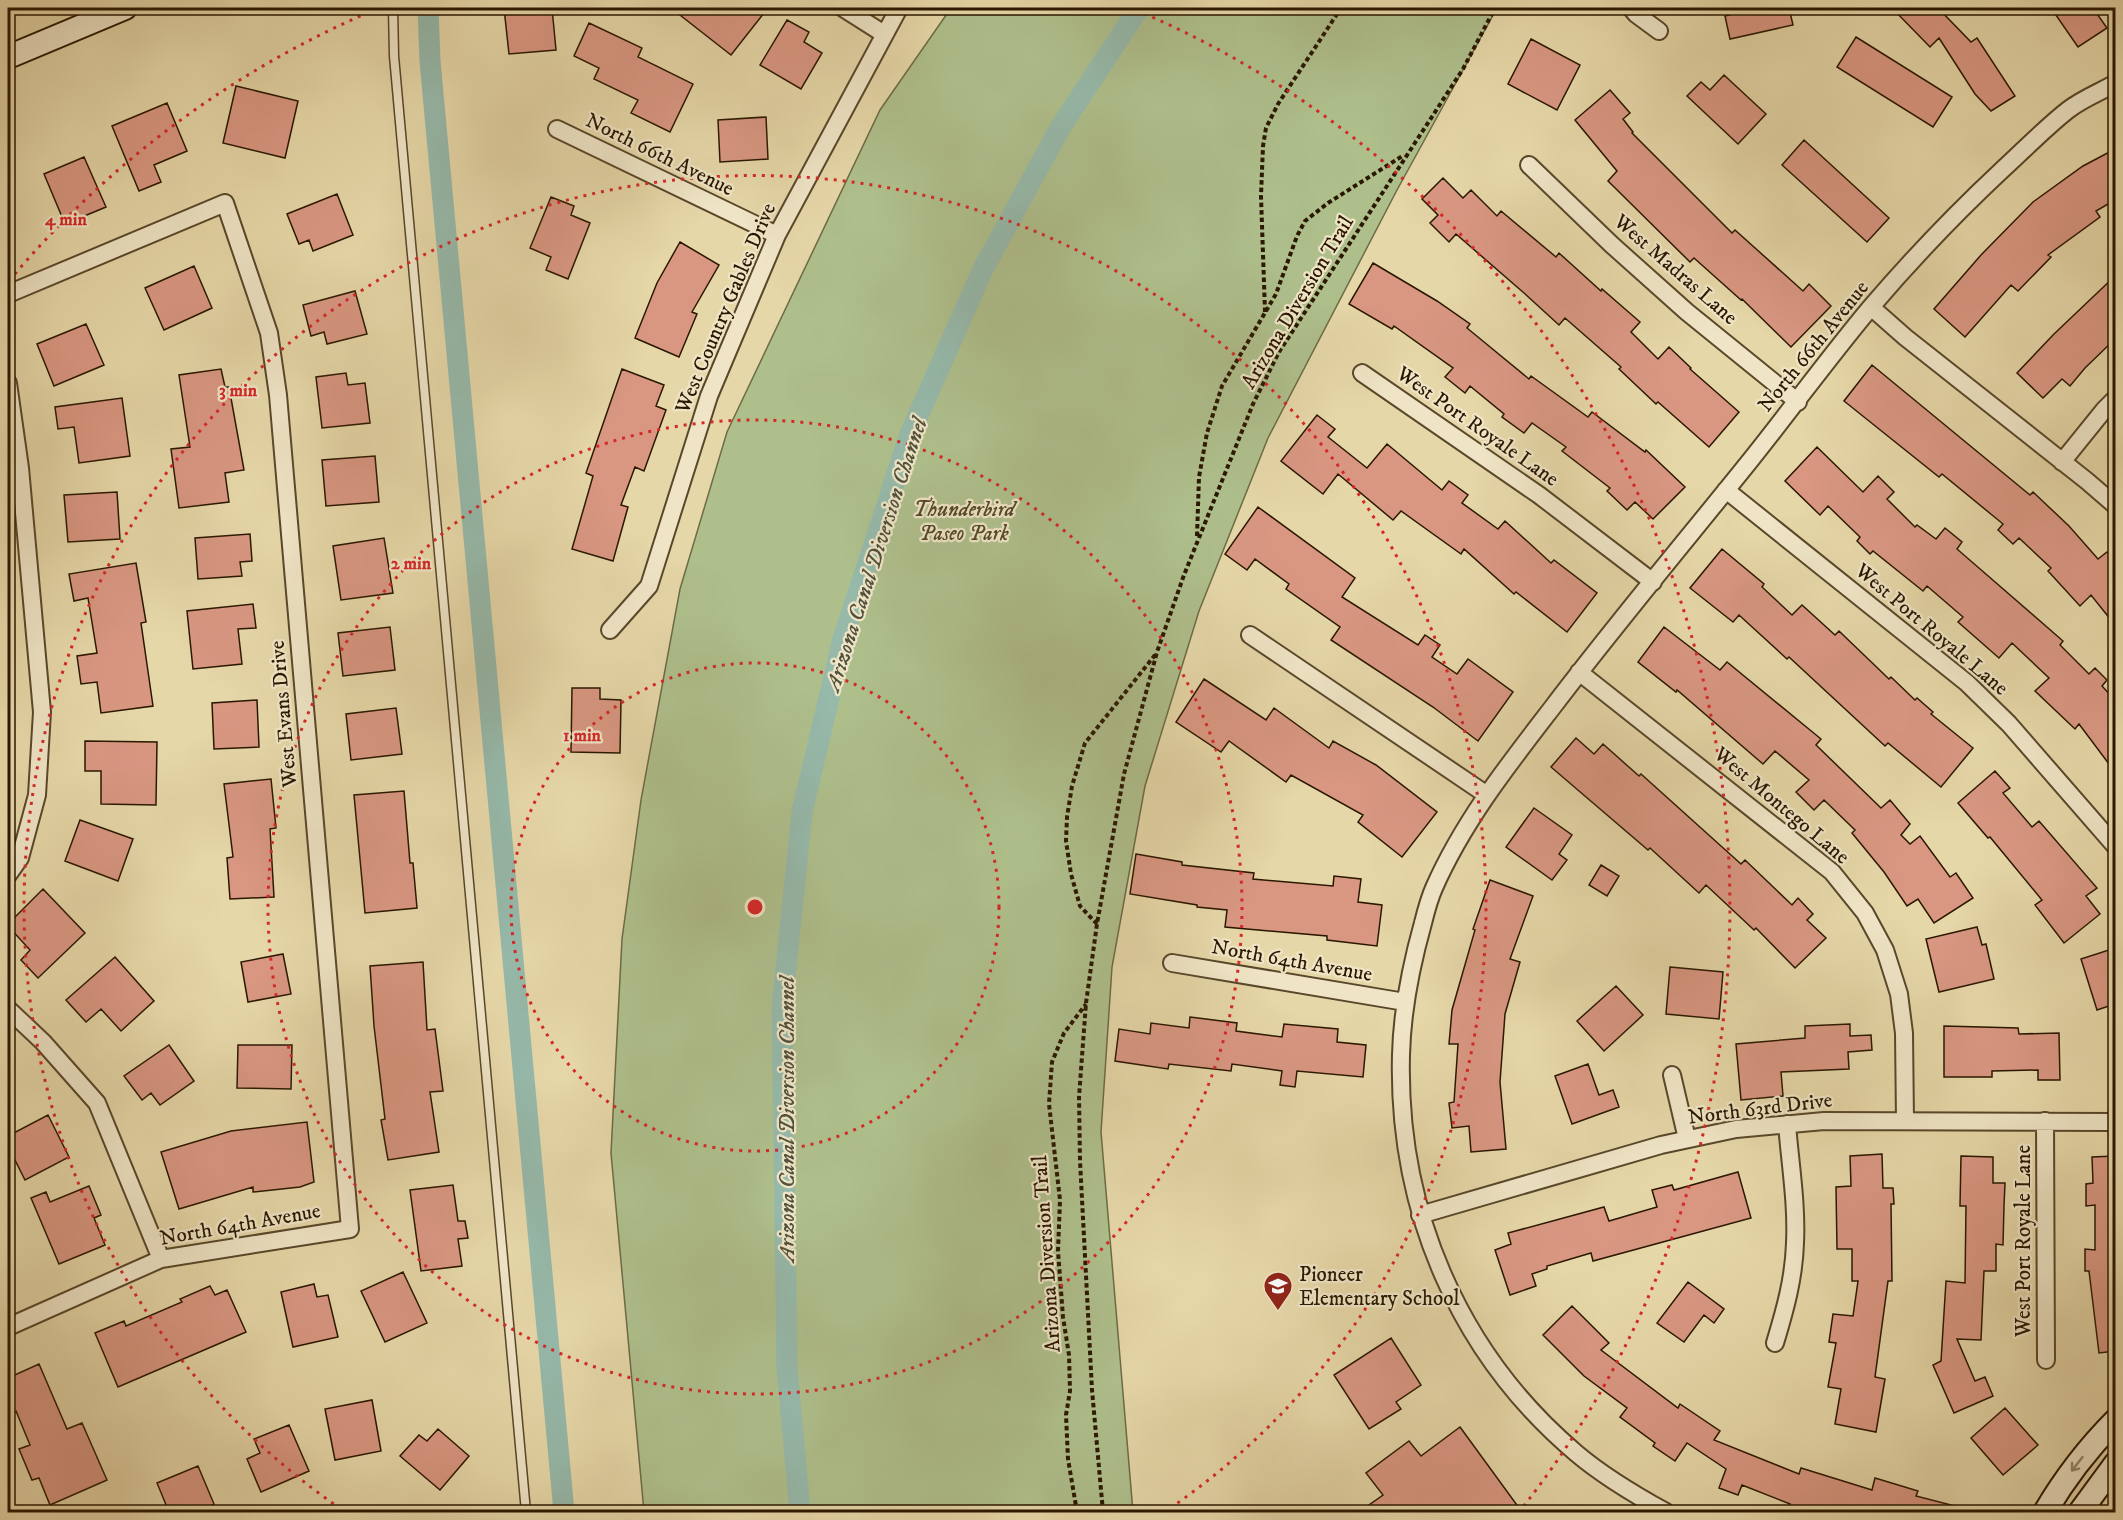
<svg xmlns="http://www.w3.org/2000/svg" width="2123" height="1520" viewBox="0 0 2123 1520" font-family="'IM FELL DW Pica',serif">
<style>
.green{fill:#aebf8c;stroke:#6c6b46;stroke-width:1.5}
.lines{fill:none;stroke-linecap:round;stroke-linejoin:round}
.canal{stroke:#96b9aa;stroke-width:21}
.building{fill:#d99782;stroke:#2a1700;stroke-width:1.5}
.lane-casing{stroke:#59472a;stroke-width:11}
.street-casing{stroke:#59472a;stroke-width:20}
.secondary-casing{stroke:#2a1700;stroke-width:26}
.path{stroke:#2a1700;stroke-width:4;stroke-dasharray:4.5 3;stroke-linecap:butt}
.lane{stroke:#efe5c6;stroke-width:8}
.street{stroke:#efe5c6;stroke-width:16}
.secondary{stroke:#efe5c6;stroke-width:22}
.oneway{stroke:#96886d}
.ring{fill:none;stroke:#d62828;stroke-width:3;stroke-dasharray:3 6}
.labels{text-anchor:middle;stroke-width:4.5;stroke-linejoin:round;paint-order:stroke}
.street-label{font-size:21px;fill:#2a1700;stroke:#efe5c6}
.park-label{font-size:21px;font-style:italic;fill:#52492a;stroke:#efe5c6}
.poi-label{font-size:21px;fill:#2a1700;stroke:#efe5c6;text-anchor:start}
.water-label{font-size:22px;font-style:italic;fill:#50503c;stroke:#efe5c6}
.centre{fill:#d62828;stroke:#efe5c6;stroke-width:3}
.ring-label{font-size:18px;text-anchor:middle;font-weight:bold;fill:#d62828;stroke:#efe5c6;stroke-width:4.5;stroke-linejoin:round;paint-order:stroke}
</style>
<rect width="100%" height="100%" fill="#e6d7a8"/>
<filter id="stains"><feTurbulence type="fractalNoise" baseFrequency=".00333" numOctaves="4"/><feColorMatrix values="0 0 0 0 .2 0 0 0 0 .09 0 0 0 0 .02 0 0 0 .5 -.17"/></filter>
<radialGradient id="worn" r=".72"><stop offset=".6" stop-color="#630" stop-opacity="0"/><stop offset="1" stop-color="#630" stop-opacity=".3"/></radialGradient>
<!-- green -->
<path class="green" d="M951 8H1497L1397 190 1268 438 1199 611 1145 786 1112 967 1101 1132 1133 1512H644L611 1153 622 939 641 800 680 589 727 432 880 110Z"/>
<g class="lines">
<!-- canal -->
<path class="canal" d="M428 8 430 61 564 1512
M800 1512 787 1368 782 1007 802 812 843 639 910 434 983 269 1060 128 1139 8"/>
</g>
<!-- building -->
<path class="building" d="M504 8H552L556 50 509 54Z
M671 8H768L731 55Z
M1739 8H1789L1793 25 1730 39 1725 16 1741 12Z
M1892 8H1938L1971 42 1977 38 2015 96 1991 111 1975 94 1939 38 1930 47Z
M2051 8H2093L2107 28 2078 47Z
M787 20 809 32 804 42 822 53 801 89 760 65Z
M589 23 642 48 638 57 693 84 670 132 631 113 638 100 594 79 599 68 574 56Z
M1856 37 1952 97 1933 127 1837 67Z
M1531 39 1580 65 1557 110 1508 84Z
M1724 75 1766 114 1738 144 1687 96 1701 82 1710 90Z
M236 86 298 101 285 158 223 143Z
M1610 90 1630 113 1623 119 1633 132 1632 133 1732 233 1735 230 1803 291 1809 284 1831 306 1791 347 1742 299 1741 300 1694 258 1690 262 1608 181 1617 171 1575 120Z
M167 103 187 151 154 165 161 182 139 191 112 126Z
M766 117 768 159 720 162 718 120Z
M1804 140 1889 218 1867 242 1782 165Z
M2115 149V200L2096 211 2100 217 2048 255 2051 257 2018 291 2011 285 1965 337 1934 309 1981 255 2033 202 2083 166Z
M84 157 106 207 65 224 44 174Z
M1443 178 1463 198 1471 190 1497 216 1501 211 1556 257 1559 253 1601 291 1602 289 1640 322 1631 332 1658 359 1669 347 1691 368 1690 369 1739 412 1709 447 1658 402 1656 404 1619 369 1621 367 1565 318 1559 325 1524 293 1456 234 1449 242 1430 223 1438 215 1422 199Z
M337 194 353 235 313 251 309 240 299 244 287 214Z
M551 197 574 206 571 215 590 223 568 279 546 270 551 257 530 248Z
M680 242 719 265 692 312 697 314 679 357 635 338 657 283Z
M1373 263 1437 301 1470 324 1467 328 1529 379 1531 376 1588 417 1592 412 1645 452 1646 450 1685 487 1653 519 1635 502 1627 510 1607 491 1610 488 1562 451 1566 447 1532 423 1524 433 1502 417 1504 414 1470 386 1465 393 1445 377 1453 368 1394 326 1392 329 1349 304Z
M194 266 212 308 164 330 145 288Z
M2115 276V339L2085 368 2070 386 2062 379 2043 398 2017 373 2054 334Z
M355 291 367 334 327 344 324 332 311 336 303 305Z
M86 324 104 365 54 386 37 344Z
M1872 365 2030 495 2033 492 2069 526 2098 559 2107 552 2115 560V625L2091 595 2080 606 2048 571 2051 568 2019 538 2013 544 1998 530 2003 524 1942 474 1939 477 1844 401Z
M221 369 225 387H229L244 470 225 473 229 502 179 508 171 449 190 447 179 375Z
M622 369 664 385 656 406 666 410 644 471 635 467 621 505 628 507 613 561 572 549 593 476 586 473Z
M346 373 348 385 365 383 370 423 322 428 316 377Z
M122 398 130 456 79 463 74 427 58 429 55 407Z
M1317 415 1335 429 1328 437 1367 468 1387 444 1442 490 1449 481 1468 495 1462 503 1498 529 1505 521 1551 563 1554 560 1597 593 1567 632 1516 592 1514 594 1464 549 1461 554 1401 511 1393 520 1338 474 1323 494 1281 461Z
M1817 447 1863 492 1878 476 1894 492 1887 499 1915 527 1917 525 1936 539 1945 528 1962 542 1957 549 2063 641 2060 645 2089 674 2095 668 2107 680 2102 686 2115 700V772L2079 724 2075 729 2035 691 2049 678 2012 643 1999 658 1958 622 1963 617 1927 586 1923 591 1873 551 1870 554 1857 541 1860 537 1828 506 1820 515 1785 481Z
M375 456 379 502 326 506 322 460Z
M117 492 120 539 68 542 64 495Z
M1258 507 1355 578 1342 597 1418 645 1425 635 1440 645 1432 657 1457 674 1468 659 1513 692 1478 741 1433 707 1331 640 1340 627 1286 589 1289 584 1255 559 1247 570 1225 554Z
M250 534 252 561 240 562 242 576 198 579 195 538Z
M384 538 393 593 341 600 333 546Z
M1722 549 1764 584 1762 587 1792 615 1802 605 1835 635 1839 631 1889 679 1891 677 1915 700 1917 698 1933 712 1931 714 1973 748 1941 787 1888 743 1885 746 1789 657 1787 659 1739 615 1733 622 1690 588Z
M136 563 146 622 141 623 153 706 101 713 97 682 81 684 77 656 97 653 88 598 74 601 69 574Z
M253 604 256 628 238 629 242 664 193 669 187 611Z
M390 627 395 670 343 676 338 633Z
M1664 627 1720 670 1727 662 1821 739 1816 745 1881 808 1890 800 1910 824 1901 835 1910 844 1920 836 1950 877 1956 873 1973 898 1934 923 1918 899 1907 906 1884 872 1852 833 1855 830 1824 800 1814 810 1796 792 1809 780 1775 751 1763 764 1677 690 1676 692 1638 662Z
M1204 679 1266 720 1274 708 1329 748 1333 741 1376 765 1437 812 1402 857 1358 822 1363 815 1291 775 1286 782 1229 741 1221 752 1176 722Z
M572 688H600V699L621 700 620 753 571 752Z
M257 700 259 747 214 749 212 703Z
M396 708 402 754 351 760 346 714Z
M1576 738 1594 754 1603 744 1639 776 1641 774 1741 864 1745 860 1792 905 1798 898 1813 914 1807 920 1826 938 1795 968 1756 928 1754 930 1706 885 1699 893 1650 848 1648 850 1551 767Z
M85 741 157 742 156 805 101 804V771H85Z
M1995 771 2010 788 2003 793 2032 827 2039 821 2097 888 2086 896 2100 914 2064 943 2035 905 2042 900 1990 837 1988 838 1958 803Z
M271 779 276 828 270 829 274 897 230 899 227 858 233 857 224 784Z
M404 791 410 863H413L417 908 365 913 354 795Z
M1534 808 1572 835 1559 854 1567 860 1552 880 1506 847Z
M80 820 133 839 118 881 65 861Z
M1136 854 1182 862V865L1254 873 1253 879 1333 886 1334 876 1361 879 1358 902 1382 905 1377 946 1327 940V936L1225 927 1227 910 1197 907V905L1130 894Z
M1601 865 1619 876 1607 896 1589 885Z
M1490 880 1533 896 1510 959 1520 962 1505 1014 1500 1082 1506 1149 1471 1152 1469 1126 1452 1128 1449 1103 1454 1102 1458 1044H1449L1452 1010 1475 930 1473 929Z
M43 889 85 933 38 978 21 960 30 950 8 926V924Z
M1977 927 1982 945 1986 944 1994 979 1939 992 1926 939Z
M2115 948V1004L2097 1010 2081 959Z
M283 954 291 994 248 1002 241 962Z
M115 957 154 1001 121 1031 101 1009 86 1022 66 1000Z
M423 962 427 1030 435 1029 443 1091 430 1092 439 1152 388 1160 381 1120 385 1119 374 1026 370 966Z
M1670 967 1723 972 1719 1019 1666 1014Z
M1616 986 1643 1015 1604 1051 1577 1021Z
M1190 1017 1237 1023 1236 1031 1282 1037 1284 1024 1338 1029 1337 1042 1366 1045 1363 1077 1297 1071 1295 1087 1280 1085 1282 1071 1232 1064 1231 1071 1169 1064 1168 1069 1115 1061 1119 1029 1150 1034 1151 1023 1189 1028Z
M1850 1024V1036L1871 1035 1872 1050 1848 1052 1849 1069 1781 1072 1783 1096 1741 1100 1736 1044 1805 1038V1026Z
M1944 1026 2018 1028 2019 1034 2059 1033 2060 1080H2038V1070L1992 1071V1077H1944Z
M169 1045 194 1081 160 1105 151 1093 142 1100 124 1076Z
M238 1045H292L291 1089 237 1088Z
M1588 1064 1599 1095 1613 1090 1619 1107 1572 1124 1555 1076Z
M48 1115 69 1157 25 1180 8 1146V1136Z
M307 1122 314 1182 300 1187 253 1192V1187L179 1209 161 1152 231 1131Z
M1882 1154 1883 1188H1893L1894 1204H1891L1892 1281H1888L1875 1377 1885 1379 1876 1432 1835 1424 1841 1389 1828 1387 1836 1343 1829 1342 1833 1314 1853 1316 1858 1281H1852V1249H1837L1836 1187 1851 1186 1850 1156Z
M1961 1156 1993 1157V1183H2005L2004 1206 2003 1245 1996 1244V1271H1984L1981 1340 1957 1339 1975 1381 1985 1377 1993 1396 1954 1413 1933 1365 1941 1361 1946 1281 1965 1283 1966 1206H1960Z
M2115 1156V1351L2099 1353 2089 1271H2085V1249L2095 1250V1205L2086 1206V1184L2093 1183 2092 1157Z
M1738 1172 1751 1218 1593 1261 1591 1253 1547 1266V1269L1532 1274 1536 1286 1510 1295 1495 1250 1511 1244 1508 1233 1604 1207 1609 1221 1657 1207 1652 1190 1672 1185 1674 1190Z
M453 1185 458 1221H465L468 1238 458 1239 462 1266 421 1271 410 1190Z
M89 1186 101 1215 94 1218 105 1245 59 1264 31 1198 46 1192 50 1202Z
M403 1272 427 1323 385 1342 361 1291Z
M1688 1282 1724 1309 1714 1323 1704 1315 1684 1342 1657 1323Z
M314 1284 317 1297 328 1295 338 1337 293 1347 281 1292Z
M210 1286 215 1295 227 1290 246 1332 118 1387 95 1333 124 1321 126 1326 182 1302 180 1299Z
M1572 1306 1609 1343 1601 1350 1678 1408 1680 1404 1720 1431 1714 1440 1799 1474 1801 1468 1872 1490 1875 1478 1918 1491 1916 1496 1959 1507V1512H1787L1790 1504 1742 1485 1738 1495 1719 1488 1726 1469 1687 1443 1675 1461 1653 1446 1655 1443 1620 1417 1627 1408 1584 1376 1543 1335Z
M1391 1338 1421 1385 1396 1402 1401 1409 1369 1429 1334 1375Z
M39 1364 67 1429 82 1423 107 1480 50 1505 39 1478 32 1480 19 1449 30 1445 16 1411 8 1415V1378Z
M372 1400 381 1451 335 1460 325 1409Z
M2005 1408 2038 1445 2003 1475 1971 1438Z
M289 1425 309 1471 261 1492 247 1459 260 1453 254 1439Z
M1460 1427 1522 1512H1359L1383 1495 1366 1473 1409 1441 1421 1456Z
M438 1429 469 1456 440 1490 400 1456 419 1435 427 1441Z
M198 1466 214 1504 203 1509 205 1512H169L157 1483Z"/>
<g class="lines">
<!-- lane casing -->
<g class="lane-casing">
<path id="lane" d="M393 8 394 56 526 1512"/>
</g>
<!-- street casing -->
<g class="street-casing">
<path id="street" d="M843 8 884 34
M1631 8 1636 14 1659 31
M557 129 777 235
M1529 165 1612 245 1687 312 1798 402
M8 294 225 203 269 333 278 395 350 1229 161 1259 8 1327
M1871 307 1905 337 2087 481 2116 506
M1362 373 1539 495 1653 582
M8 383 20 468 42 712 37 795 20 858 8 875
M2062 462 2104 410 2116 398
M1726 490 1967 683 2009 724 2116 847
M610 630 649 586 709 396 777 235 899 8
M1250 635 1487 795
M1579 672 1832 872 1865 913 1885 950 1899 994 1904 1033 1905 1121
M1172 963 1405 1002
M8 1009 43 1042 97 1103 161 1259
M1672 1075 1687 1139
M2045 1121 2046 1360
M1420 1215 1661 1145 1736 1129 1824 1121 2116 1122
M1775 1343C1785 1310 1794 1278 1795 1243 1797 1204 1790 1163 1787 1124
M1666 1512C1635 1495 1603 1476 1576 1453 1458 1353 1397 1209 1401 1055 1402 1010 1411 966 1423 923 1426 911 1429 899 1434 888 1463 822 1508 765 1552 708 1615 625 1683 544 1749 462 1790 411 1829 357 1871 307 1912 259 1956 213 2002 170 2024 150 2045 128 2068 110 2082 99 2100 92 2116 83"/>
</g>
<!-- secondary casing -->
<g class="secondary-casing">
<path id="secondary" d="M8 57 125 8
M2045 1512C2065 1478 2088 1448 2116 1420
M2080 1512 2116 1463"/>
</g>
<!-- path -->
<path class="path" d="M1265 312 1261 196 1263 146 1266 128 1278 104 1341 8
M1197 536 1199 477 1207 433 1222 386 1276 294 1297 236 1305 221 1328 203 1404 155
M1097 924 1080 906 1071 874 1066 841 1067 817 1072 786 1085 743 1155 655
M1077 1512 1068 1459 1066 1415 1070 1391 1069 1355 1063 1317 1058 1251 1060 1200 1049 1104 1052 1062 1064 1033 1086 1004
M1103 1512 1092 1390 1080 1161 1079 1097 1086 1003 1097 924 1124 774 1157 652 1184 575 1253 404 1279 352 1463 69 1495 8"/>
<!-- lane -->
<use href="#lane" class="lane"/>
<!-- street -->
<use href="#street" class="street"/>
<!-- secondary -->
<use href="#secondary" class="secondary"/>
</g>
<!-- one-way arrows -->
<defs><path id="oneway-shaft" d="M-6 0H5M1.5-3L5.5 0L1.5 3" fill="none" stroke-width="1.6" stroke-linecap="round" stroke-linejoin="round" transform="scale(1.5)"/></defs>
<use class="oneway" href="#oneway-shaft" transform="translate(2077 1464) rotate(128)"/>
<!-- distance rings -->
<g class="ring">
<circle cx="755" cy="907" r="244"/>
<circle cx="755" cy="907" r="487"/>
<path d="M341 1509A731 731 0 1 1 1169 1509"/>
<path d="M9 281A974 974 0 0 1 374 10M1136 10A974 974 0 0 1 1523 1507"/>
</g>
<!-- icons -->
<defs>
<g id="school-pin" transform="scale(1.5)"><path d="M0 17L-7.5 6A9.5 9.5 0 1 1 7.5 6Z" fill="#8f2418" stroke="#efe5c6"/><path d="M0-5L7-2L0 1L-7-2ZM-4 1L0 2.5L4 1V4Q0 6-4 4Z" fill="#fff"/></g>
</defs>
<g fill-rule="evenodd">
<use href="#school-pin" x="1278" y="1286"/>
</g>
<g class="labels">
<!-- street labels -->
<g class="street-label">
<text transform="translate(660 154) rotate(26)" y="7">North 66th Avenue</text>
<text transform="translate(1676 269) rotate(41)" y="7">West Madras Lane</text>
<text transform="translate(1297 302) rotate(-59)" y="7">Arizona Diversion Trail</text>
<text transform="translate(725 308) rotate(-67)" y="7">West Country Gables Drive</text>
<text transform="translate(1813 346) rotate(-51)" y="7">North 66th Avenue</text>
<text transform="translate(1478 426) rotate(35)" y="7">West Port Royale Lane</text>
<text transform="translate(1932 629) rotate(40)" y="7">West Port Royale Lane</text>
<text transform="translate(283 714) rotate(-95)" y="7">West Evans Drive</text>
<text transform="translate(1782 805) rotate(40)" y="7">West Montego Lane</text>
<text transform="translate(1292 960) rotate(10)" y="7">North 64th Avenue</text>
<text transform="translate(1760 1108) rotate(-7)" y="7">North 63rd Drive</text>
<text transform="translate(240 1224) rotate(-10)" y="7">North 64th Avenue</text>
<text transform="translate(2023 1241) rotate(-90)" y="7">West Port Royale Lane</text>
<text transform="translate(1046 1254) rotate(-94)" y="7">Arizona Diversion Trail</text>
</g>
<!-- park labels -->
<g class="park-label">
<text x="964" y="516">Thunderbird<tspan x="964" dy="24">Paseo Park</tspan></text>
</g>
<!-- poi labels -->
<g class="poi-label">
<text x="1299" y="1281">Pioneer<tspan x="1299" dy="24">Elementary School</tspan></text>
</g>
<!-- water labels -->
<g class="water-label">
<text transform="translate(875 554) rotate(-72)" y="8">Arizona Canal Diversion Channel</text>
<text transform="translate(786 1119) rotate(-90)" y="8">Arizona Canal Diversion Channel</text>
</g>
</g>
<circle cx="755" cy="907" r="9" class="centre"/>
<g class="ring-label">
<text x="66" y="225">4 min</text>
<text x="238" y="396">3 min</text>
<text x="411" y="569">2 min</text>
<text x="582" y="741">1 min</text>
</g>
<!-- margin -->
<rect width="2123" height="1520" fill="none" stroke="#e6d7a8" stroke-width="30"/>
<rect x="9" y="9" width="2105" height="1502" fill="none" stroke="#2a1700" stroke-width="3"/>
<rect x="15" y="15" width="2093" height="1490" fill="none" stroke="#2a1700" stroke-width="1.5"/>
<rect width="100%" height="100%" filter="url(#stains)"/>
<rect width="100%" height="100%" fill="url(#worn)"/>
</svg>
